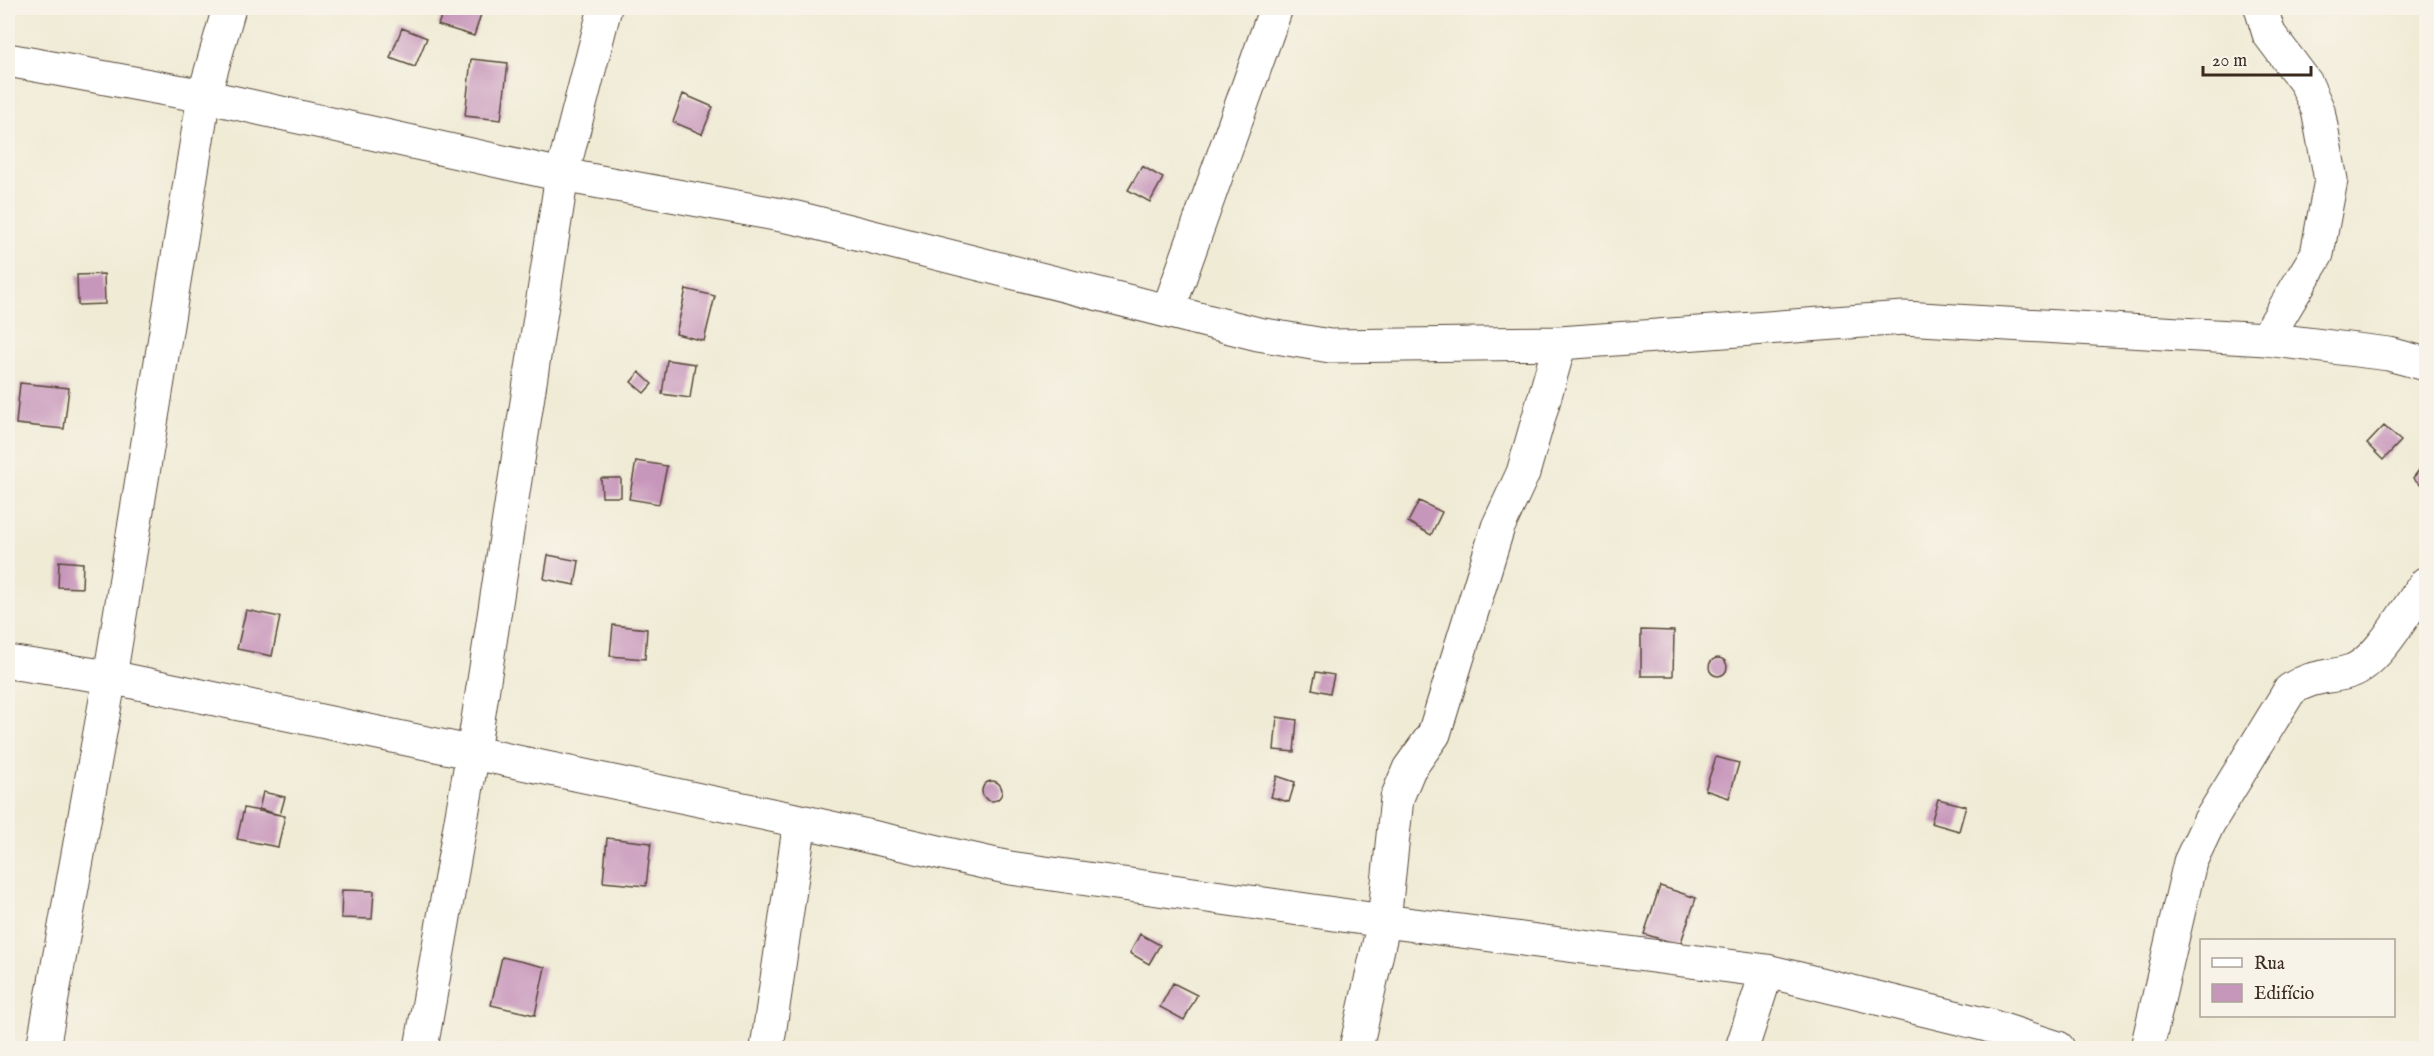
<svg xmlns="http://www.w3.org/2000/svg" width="2434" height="1056" viewBox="0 0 2434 1056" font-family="'IM FELL English',serif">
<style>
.building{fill:#c796bb}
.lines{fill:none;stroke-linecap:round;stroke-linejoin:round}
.minor-casing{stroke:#564739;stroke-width:35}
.minor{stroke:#fff;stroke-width:33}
</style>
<rect width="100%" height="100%" fill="#f7f3e8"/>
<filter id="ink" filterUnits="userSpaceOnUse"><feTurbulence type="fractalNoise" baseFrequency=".0167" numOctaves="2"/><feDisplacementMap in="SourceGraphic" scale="12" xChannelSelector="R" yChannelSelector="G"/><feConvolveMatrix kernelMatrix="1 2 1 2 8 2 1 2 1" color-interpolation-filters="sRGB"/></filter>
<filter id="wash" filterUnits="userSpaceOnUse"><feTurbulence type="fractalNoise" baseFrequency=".008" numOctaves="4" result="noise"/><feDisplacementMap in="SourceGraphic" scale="24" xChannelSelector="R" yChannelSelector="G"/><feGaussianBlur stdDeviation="1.35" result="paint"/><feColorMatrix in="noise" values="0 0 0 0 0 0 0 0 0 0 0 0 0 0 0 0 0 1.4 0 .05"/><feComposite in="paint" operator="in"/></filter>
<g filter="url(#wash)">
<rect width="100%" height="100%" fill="#f0ebd5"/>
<g id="blocks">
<!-- building -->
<path class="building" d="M444 8H483L474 36 438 25Z
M402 28 427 38 415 67 390 58Z
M471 59 508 63 501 120 465 116Z
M683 94 713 107 702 134 673 122Z
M1142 166 1163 178 1150 202 1128 190Z
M104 274 105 304 78 305 77 275Z
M686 289 715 296 704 341 676 334Z
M667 360 695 364 690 398 662 394Z
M639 372 652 384 644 393 631 382Z
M20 383 69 388 64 429 16 424Z
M2384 426 2401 441 2383 460 2367 444Z
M636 461 667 466 659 504 629 499Z
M2426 461V489L2413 478Z
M601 478H621V497H602Z
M1419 501 1442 512 1431 535 1408 522Z
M548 555 579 561 575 585 544 579Z
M59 561 83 563 82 588 58 587Z
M246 610 280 617 272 656 237 649Z
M613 625 647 629 645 659 610 656Z
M1641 630 1674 631 1673 676H1641Z
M1709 667a9 9 0 1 1 18 0a9 9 0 1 1-18 0Z
M1316 672 1334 675 1330 693 1312 689Z
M1277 717 1297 720 1294 752 1274 750Z
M1716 757 1739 763 1729 798 1705 790Z
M1277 776 1295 782 1289 802 1271 797Z
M982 791a10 10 0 1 1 20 0a10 10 0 1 1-20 0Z
M263 792 285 797 280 815 259 809Z
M1938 799 1966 806 1959 831 1931 823Z
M244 808 285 816 278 847 237 839Z
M607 838 651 843 646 886 603 882Z
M1660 886 1696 898 1680 945 1644 934Z
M342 890 374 891 372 919 341 918Z
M1140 934 1160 945 1149 964 1130 953Z
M502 957 545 967 535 1015 491 1005Z
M1173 983 1197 995 1184 1020 1160 1007Z"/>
</g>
</g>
<g filter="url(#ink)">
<use href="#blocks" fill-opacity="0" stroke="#564739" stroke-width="1.5"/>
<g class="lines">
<!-- minor casing -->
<g class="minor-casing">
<path id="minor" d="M2261 8 2269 34 2306 83 2318 110 2331 180 2317 254 2266 339
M8 60 204 96 562 175 797 218 1258 334 1330 346 1560 343 1904 318 2266 339 2389 354 2426 364
M1168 311 1276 8
M8 662 110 677 800 821 1010 868 1384 921 1767 971 1987 1025 2058 1048
M43 1048 110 677 204 96 229 8
M421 1048 473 752 562 175 605 8
M767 1048 800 821
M1356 1048 1384 921 1397 798 1409 769 1434 734 1498 527 1523 473 1560 343
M1742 1048 1767 971
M2147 1048 2190 862 2209 822 2290 690C2314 674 2327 679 2351 671 2379 662 2408 606 2426 583"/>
</g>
<!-- minor -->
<use href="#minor" class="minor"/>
</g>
</g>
<!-- margin -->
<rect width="2434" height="1056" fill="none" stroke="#f7f3e8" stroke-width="30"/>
<!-- legend -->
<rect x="2200" y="939" width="195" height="78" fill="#f7f3e8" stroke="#aca397" stroke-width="1.5"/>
<rect x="2212" y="958" width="30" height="9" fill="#ffffff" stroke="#aca397" stroke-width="1.5"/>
<text x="2254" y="969" font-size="18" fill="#3b2a1e">Rua</text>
<rect x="2212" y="984" width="30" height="18" fill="#c796bb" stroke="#aca397" stroke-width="1.5"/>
<text x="2254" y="999" font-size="18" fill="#3b2a1e">Edifício</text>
<!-- scale -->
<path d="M2203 66v9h108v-9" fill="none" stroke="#3b2a1e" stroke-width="3"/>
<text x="2212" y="66" font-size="18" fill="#3b2a1e" stroke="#f7f3e8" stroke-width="4.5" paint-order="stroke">20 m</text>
</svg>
